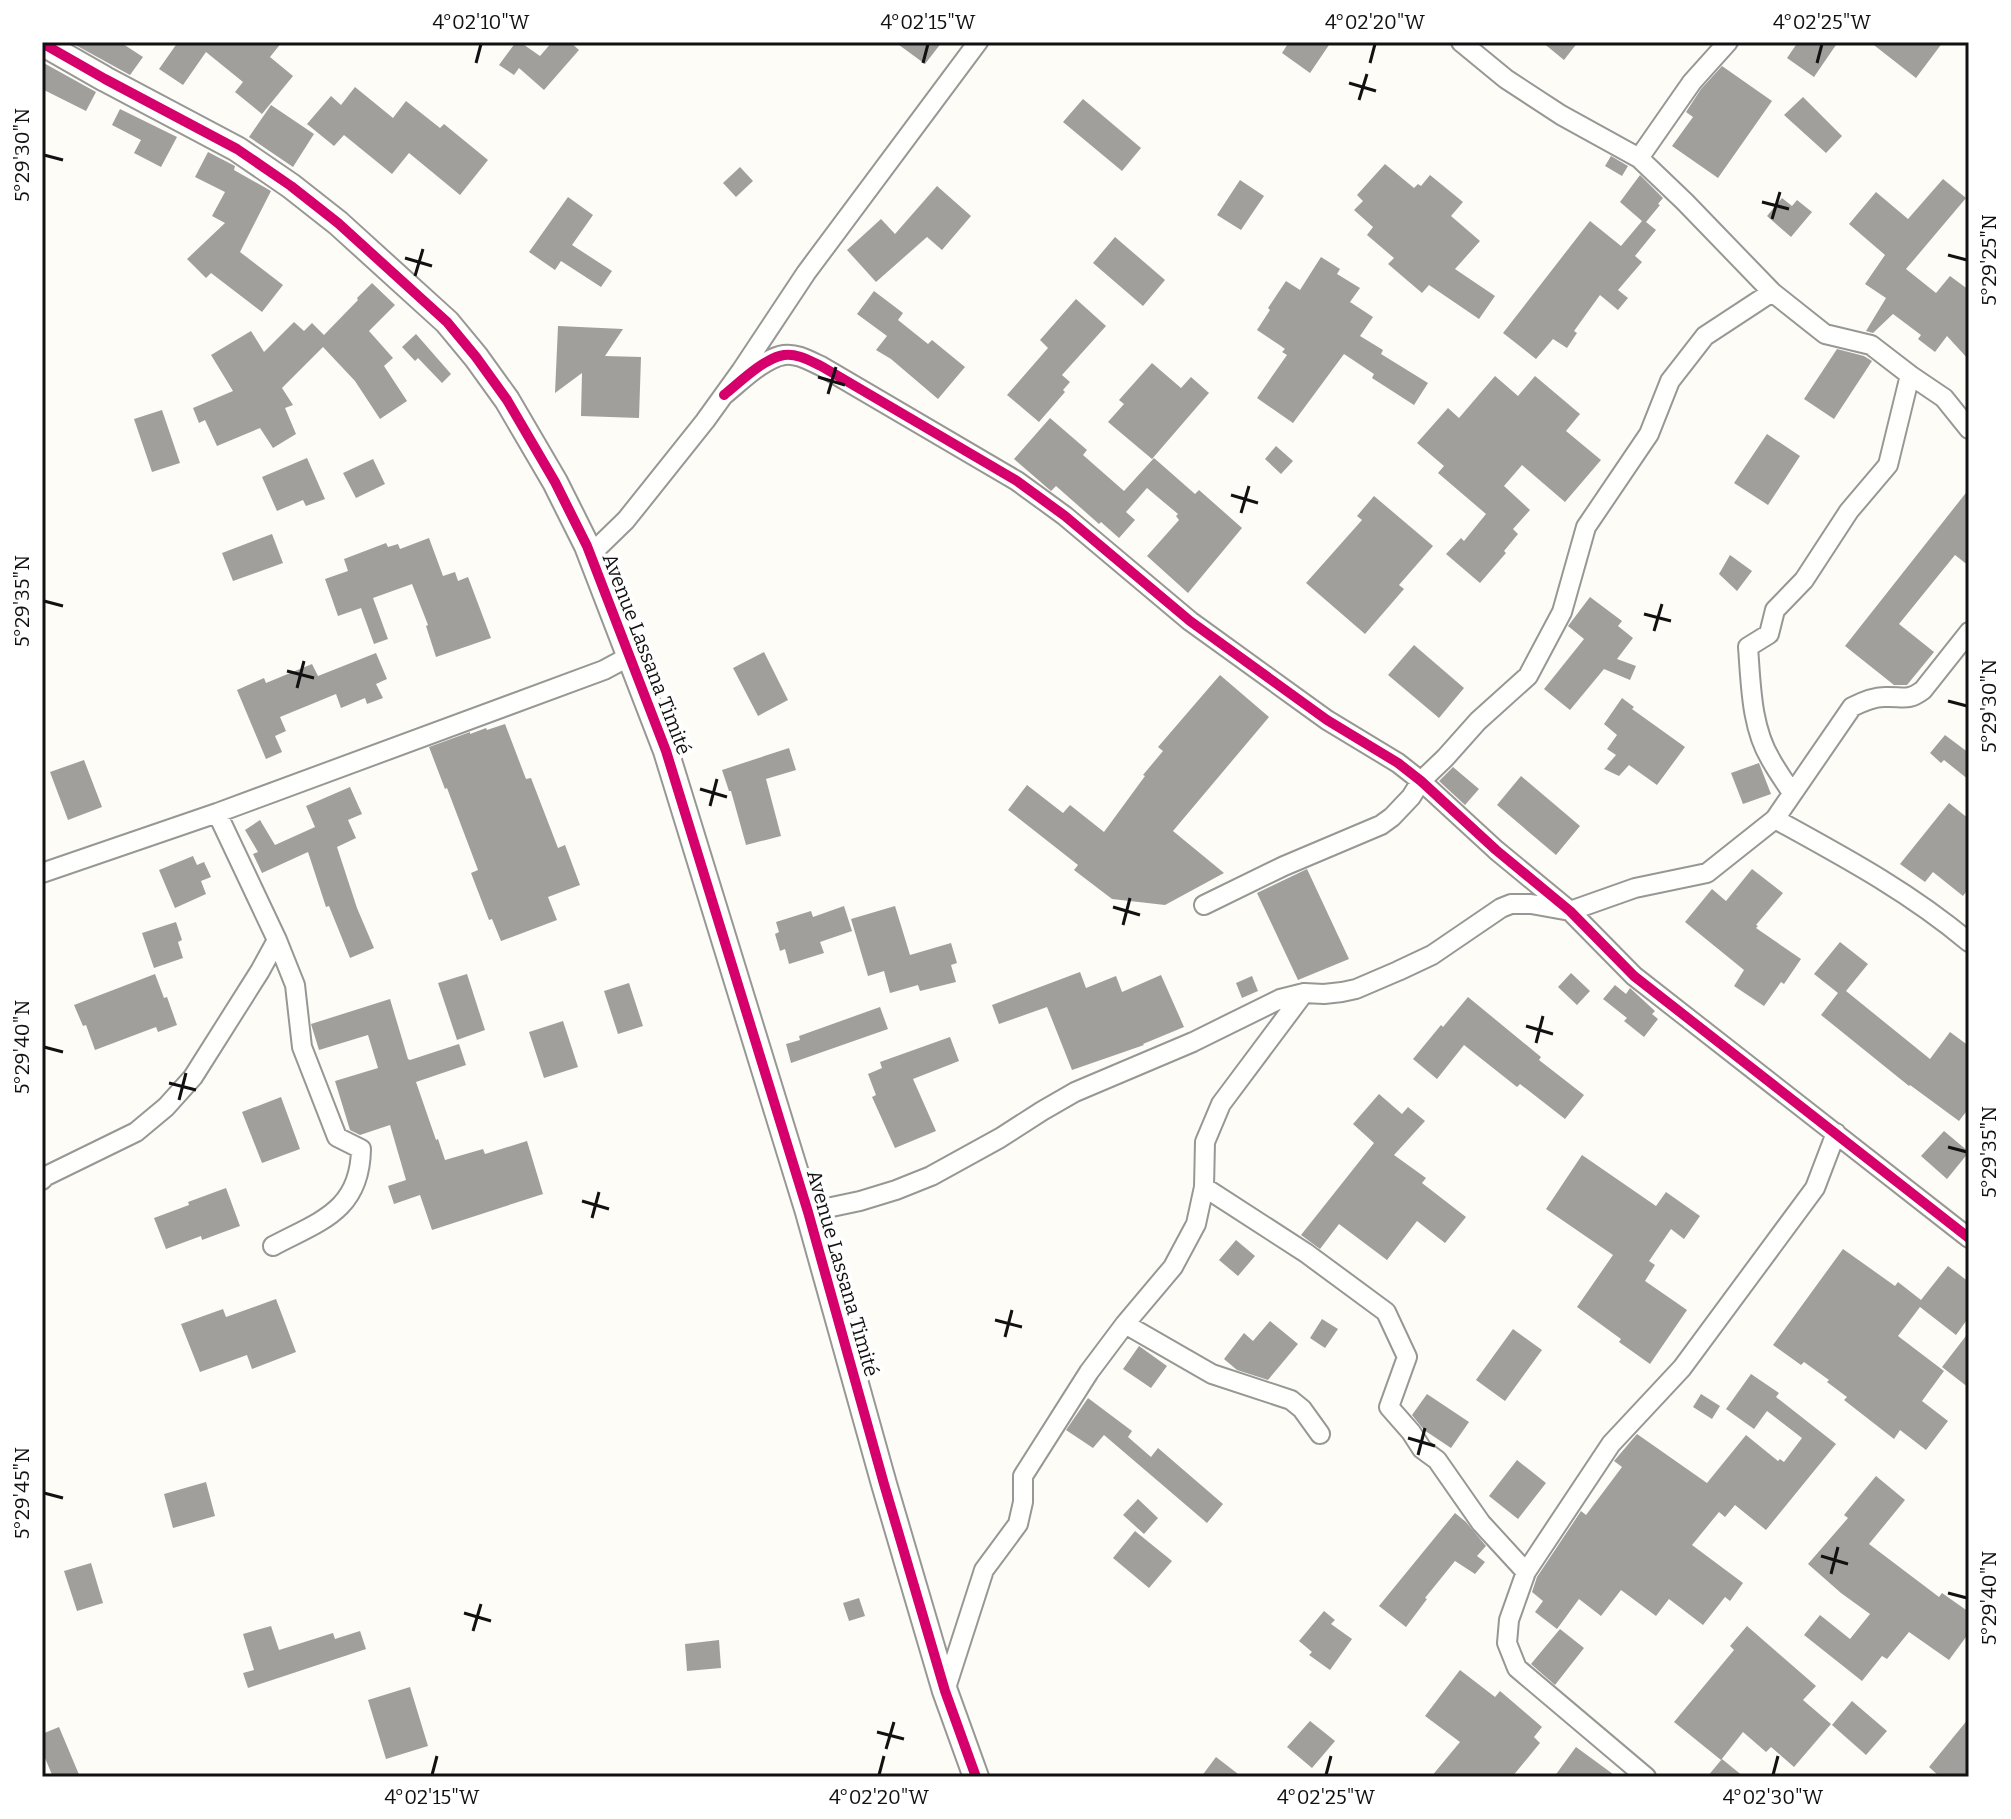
<svg xmlns="http://www.w3.org/2000/svg" width="2011" height="1819" viewBox="0 0 2011 1819" font-family="Bitter,serif">
<style>
.building{fill:#a19f9c}
.lines{fill:none;stroke-linecap:round;stroke-linejoin:round}
.minor-casing{stroke:#979795;stroke-width:22}
.tertiary-casing{stroke:#979795;stroke-width:28}
.minor{stroke:#fffffe;stroke-width:18}
.tertiary{stroke:#fffffe;stroke-width:24}
.cycleway-casing{stroke:#fff;stroke-width:15}
.cycleway{stroke:#d6006c;stroke-width:10}
.ticks{fill:none;stroke:#111;stroke-width:3}
.labels{text-anchor:middle;stroke-width:8;stroke-linejoin:round;paint-order:stroke}
.street-label{font-size:20px;fill:#111;stroke:#fff}
.neatline{fill:none;stroke:#111;stroke-width:3}
.ticks-label{font-size:20px;text-anchor:middle;fill:#111}
</style>
<rect width="100%" height="100%" fill="#fdfcf7"/>
<!-- building -->
<path class="building" d="M70 42H120L143 57 130 75Z
M178 42H282L270 57 293 76 262 114 235 92 243 82 206 52 183 85 159 69Z
M516 42H520L540 56 552 42H570L579 50 544 90 519 68 514 75 499 65Z
M895 42H942L925 64Z
M1289 42H1331L1310 73 1282 53Z
M1542 42H1578L1564 60Z
M1798 42H1838L1814 77 1787 58Z
M1870 42H1943L1916 78Z
M42 62 96 92 86 111 42 89Z
M1722 66 1772 101 1718 178 1672 146 1693 117 1686 112 1701 89Z
M355 87 393 118 406 101 440 128 444 124 488 160 460 195 409 153 392 174 344 135 334 146 307 124 331 96 341 105Z
M1803 97 1842 136 1826 153 1784 115Z
M1083 99 1141 148 1122 171 1063 122Z
M271 105 314 134 293 167 249 137Z
M120 109 177 137 161 167 134 153 141 140 112 125Z
M208 152 235 166 234 170 271 191 240 252 283 285 262 312 211 273 206 278 187 259 225 223 212 216 225 192 195 177Z
M1611 156 1628 166 1622 176 1605 166Z
M1385 164 1414 188 1418 184 1421 186 1430 175 1463 202 1451 216 1480 241 1455 269 1495 296 1479 319 1429 285 1422 293 1388 264 1394 258 1367 235 1373 227 1354 210 1363 201 1357 195Z
M740 167 753 181 736 197 723 183Z
M1640 175 1663 198 1658 204 1660 205 1646 222 1656 230 1635 256 1642 262 1618 290 1628 298 1618 310 1600 295 1574 331 1577 333 1567 348 1553 339 1536 359 1503 333 1590 221 1621 246 1642 221 1620 202Z
M1943 179 1966 198 1906 269 1936 293 1950 276 1969 290V360L1947 336 1935 352 1918 339 1921 335 1893 314 1873 333 1866 331 1886 298 1865 284 1885 255 1849 224 1876 192 1908 219Z
M1240 180 1264 196 1241 230 1217 215Z
M937 186 971 216 942 250 927 237 876 282 847 250 881 219 895 234Z
M568 197 593 215 572 245 612 271 601 287 561 261 555 270 529 252Z
M1782 198 1792 206 1797 200 1812 212 1791 237 1767 216Z
M1115 237 1165 280 1143 306 1093 263Z
M1321 257 1340 269 1337 274 1360 288 1350 302 1373 317 1360 336 1383 350 1381 354 1428 383 1414 405 1372 378 1374 374 1344 354 1293 423 1257 398 1287 355 1282 352 1285 349 1281 346 1257 330 1270 310 1268 308 1286 281 1300 290Z
M372 283 395 305 369 331 393 358 384 366 407 401 380 419 355 381 323 347 282 388 293 405 285 408 296 434 273 448 260 428 217 446 205 420 199 423 193 408 233 391 211 355 251 331 264 352 294 322 304 331 312 323 324 335 358 300 357 298Z
M874 291 903 313 898 320 928 344 932 340 965 367 938 399 891 359 876 350 887 336 857 314Z
M1076 299 1106 326 1062 375 1070 382 1063 390 1065 392 1039 422 1007 395 1048 348 1040 340Z
M558 326 623 329 605 356 641 357 639 418 581 416 582 373 555 393Z
M416 334 451 374 442 383 418 358 415 361 402 347Z
M1837 349 1864 356 1872 361 1834 419 1804 399Z
M1152 363 1181 388 1191 377 1209 393 1152 459 1108 422 1124 404 1119 400Z
M1495 376 1518 396 1535 376 1580 414 1566 431 1601 460 1565 502 1522 465 1504 486 1530 510 1513 529 1518 534 1504 551 1506 553 1480 583 1446 554 1461 538 1464 541 1486 514 1438 473 1444 466 1417 443 1448 408 1459 418Z
M162 410 180 463 152 472 134 419Z
M1050 418 1087 450 1083 455 1124 491 1154 458 1195 494 1199 490 1242 528 1188 593 1147 556 1179 520 1176 516 1178 514 1147 488 1126 512 1135 520 1119 538 1101 522 1099 524 1056 486 1051 491 1014 459Z
M1767 434 1800 456 1768 505 1734 483Z
M1276 446 1293 461 1281 474 1265 459Z
M307 458 325 499 306 506 303 500 277 511 262 477Z
M373 459 385 484 356 498 343 473Z
M1969 489V566L1955 555 1899 624 1934 652 1907 685H1894L1845 646Z
M1374 496 1433 546 1399 585 1404 589 1365 634 1306 583 1362 520 1357 516Z
M272 534 283 563 233 581 222 553Z
M429 538 443 576 455 572 458 581 468 577 491 638 436 657 426 626 428 625 412 584 373 598 388 639 374 644 361 608 338 616 325 579 348 571 344 559 386 543 388 547 398 544 400 549Z
M1730 555 1752 571 1737 591 1719 574Z
M1590 597 1622 621 1618 626 1633 638 1617 659 1636 666 1630 680 1604 669 1570 710 1544 689 1584 639 1568 626Z
M1414 645 1464 688 1439 718 1388 675Z
M764 652 788 700 758 716 733 668Z
M376 653 387 679 376 684 383 698 367 704 365 698 341 708 336 694 280 717 286 731 275 736 282 752 266 759 237 690 264 678 266 683 312 664 318 676Z
M1220 675 1269 717 1173 831 1224 873 1165 905 1112 899 1074 870 1078 865 1008 810 1027 785 1063 813 1070 805 1104 832 1145 776 1143 775 1163 751 1158 747Z
M1622 698 1634 707 1632 709 1685 747 1657 785 1629 765 1619 776 1604 769 1616 755 1607 749 1617 735 1604 724Z
M505 724 526 779 531 778 558 848 565 845 580 885 548 897 557 920 501 941 492 919 489 920 471 873 478 870 447 788 445 789 429 747 470 732V734L486 728 487 730Z
M1945 735 1969 753V780L1944 760 1941 763 1930 753Z
M789 748 796 770 766 779 781 836 746 845 731 791H729L722 770Z
M84 760 102 807 68 820 50 772Z
M1759 763 1771 794 1743 804 1731 773Z
M1453 767 1479 789 1465 805 1439 781Z
M1521 776 1580 826 1556 855 1497 805Z
M350 787 362 814 348 820 356 838 337 847 357 908 374 948 350 958 329 906 326 907 308 852 262 873 253 854 258 852 245 830 260 820 275 845 315 827 306 806Z
M1949 803 1969 819V888L1963 896 1933 872 1925 882 1900 864Z
M193 856 197 865 204 862 211 877 201 881 206 894 175 908 159 870Z
M1307 869 1349 959 1298 980 1257 893Z
M1752 869 1783 893 1756 925 1758 926 1756 928 1801 959 1784 984 1781 982 1764 1006 1734 986 1744 970 1685 922 1712 889 1726 901Z
M844 906 852 931 820 942 824 953 789 964 785 949 780 951 775 934 779 932 776 922 811 911 813 917Z
M895 906 910 955 951 943 957 963 951 965 956 982 920 991 918 985 890 993 884 971 868 976 851 919Z
M176 922 182 940 178 942 183 958 154 968 142 933Z
M1840 942 1868 964 1846 991 1930 1059 1950 1032 1969 1046V1108L1959 1121 1910 1085 1909 1086 1821 1015 1838 993 1814 974Z
M1080 972 1086 988 1116 976 1122 992 1161 975 1184 1027 1143 1044 1144 1045 1072 1070 1047 1007 999 1024 992 1005Z
M1571 973 1590 991 1577 1005 1558 987Z
M155 974 164 998 167 997 177 1025 158 1032 156 1027 95 1050 86 1025 83 1026 74 1005Z
M467 974 485 1030 457 1040 438 983Z
M1252 976 1258 991 1242 998 1236 983Z
M629 983 643 1026 618 1034 604 991Z
M1615 985 1626 994 1630 988 1655 1011 1652 1014 1658 1019 1644 1037 1624 1021 1627 1018 1603 999Z
M1468 997 1541 1057 1539 1060 1584 1095 1565 1119 1520 1084 1517 1087 1464 1045 1437 1079 1413 1059 1441 1025 1443 1027Z
M390 999 408 1059 410 1060 459 1044 466 1065 416 1082 436 1140 438 1139 445 1160 483 1149 485 1154 527 1141 543 1194 432 1230 420 1195 394 1204 388 1186 406 1180 390 1125 360 1135 350 1130 335 1081 378 1068 368 1035 319 1050 311 1024Z
M880 1007 888 1029 791 1063 786 1044 800 1040 799 1036Z
M563 1021 578 1067 544 1078 529 1032Z
M950 1037 959 1061 913 1079 936 1131 895 1148 872 1097 876 1095 868 1074 882 1068 880 1062Z
M1379 1094 1402 1114 1408 1107 1425 1121 1394 1155 1426 1178 1422 1183 1466 1217 1445 1243 1417 1221 1387 1260 1339 1224 1320 1249 1301 1235 1374 1143 1353 1124Z
M281 1097 300 1149 262 1163 242 1112Z
M1944 1131 1969 1152 1947 1179 1921 1156Z
M1582 1155 1656 1206 1666 1192 1700 1216 1684 1239 1671 1229 1649 1261 1655 1265 1645 1281 1687 1310 1650 1364 1619 1342 1621 1339 1577 1307 1613 1255 1546 1209Z
M226 1188 240 1226 202 1240 201 1236 166 1249 154 1218 189 1205 188 1202Z
M1236 1240 1255 1256 1238 1276 1219 1260Z
M1843 1249 1895 1286 1898 1282 1921 1300 1948 1266 1969 1282V1317L1956 1335 1920 1307 1898 1336 1944 1371 1922 1401 1948 1421 1926 1450 1900 1430 1894 1439 1844 1400 1847 1397 1827 1382 1829 1380 1804 1362 1801 1365 1773 1345Z
M276 1299 296 1352 252 1369 247 1355 200 1372 181 1324 223 1309 226 1317Z
M1322 1319 1338 1329 1325 1348 1310 1338Z
M1270 1321 1298 1344 1268 1380 1237 1370 1224 1359 1244 1333 1253 1341Z
M1513 1329 1542 1350 1505 1401 1476 1380Z
M1969 1332V1388L1942 1367Z
M1139 1346 1167 1366 1151 1388 1123 1369Z
M1751 1374 1779 1393 1776 1397 1836 1444 1766 1530 1735 1505 1725 1517 1719 1512 1692 1545 1743 1583 1730 1601 1725 1597 1703 1625 1669 1599 1656 1616 1621 1590 1601 1616 1579 1599 1557 1629 1535 1612 1543 1601 1532 1592 1537 1577 1581 1511 1586 1515 1622 1467 1614 1461 1637 1434 1707 1483 1746 1435 1778 1461 1780 1459 1784 1462 1802 1438 1767 1411 1754 1429 1726 1409Z
M1427 1394 1469 1422 1451 1448 1424 1430 1412 1415Z
M1701 1394 1720 1406 1712 1419 1693 1407Z
M1088 1398 1132 1431 1128 1437 1151 1457 1158 1448 1223 1504 1207 1523 1104 1435 1093 1448 1066 1430Z
M1517 1460 1546 1483 1518 1519 1489 1496Z
M1876 1476 1905 1500 1869 1544 1939 1597 1942 1593 1969 1612V1633L1949 1660 1909 1632 1887 1659 1882 1656 1862 1681 1804 1635 1820 1615 1850 1639 1870 1614 1841 1593 1808 1564 1848 1518 1844 1515Z
M206 1482 215 1516 173 1528 164 1494Z
M1138 1499 1158 1518 1144 1534 1123 1515Z
M1455 1513 1466 1522 1486 1546 1477 1556 1485 1562 1475 1574 1455 1561 1425 1598 1427 1599 1406 1627 1379 1606Z
M1135 1531 1172 1561 1149 1588 1113 1558Z
M91 1563 103 1603 77 1611 64 1571Z
M859 1598 865 1616 849 1621 843 1603Z
M1324 1611 1335 1620 1331 1624 1352 1639 1330 1670 1309 1655 1312 1652 1299 1641Z
M271 1626 279 1650 333 1633 335 1639 360 1631 366 1649 248 1688 243 1673 254 1670 243 1634Z
M1747 1626 1816 1686 1803 1700 1831 1724 1794 1767 1771 1747 1766 1752 1743 1732 1721 1760 1674 1722 1734 1650 1730 1646Z
M1560 1629 1584 1648 1555 1685 1531 1664Z
M719 1640 721 1668 687 1671 685 1644Z
M1460 1670 1495 1697 1500 1691 1542 1727 1534 1737 1540 1743 1512 1777H1431L1460 1742 1425 1716Z
M410 1687 428 1746 386 1759 368 1700Z
M1852 1701 1887 1731 1866 1755 1832 1725Z
M1969 1718V1777H1940L1929 1767Z
M1310 1721 1335 1741 1312 1768 1287 1747Z
M59 1727 80 1777H53L42 1751V1734Z
M1576 1747 1617 1777H1554Z
M1216 1757 1242 1777H1201Z
M1722 1759 1744 1777H1707Z"/>
<g class="lines">
<!-- minor casing -->
<g class="minor-casing">
<path id="minor" d="M1461 42 1506 79 1561 115 1639 158 1685 202 1772 292 1825 334 1871 345 1910 375 1944 398 1969 429
M1639 158 1692 82 1728 42
M724 395C739 383 764 358 784 355 797 353 810 361 821 366L1017 481 1065 516 1190 621 1327 720 1398 763 1421 781 1496 850 1570 911 1634 976 1969 1238
M590 555 626 520 705 421 741 371 806 273 978 42
M1792 793C1785 782 1777 771 1771 760 1751 727 1751 685 1748 647L1769 634 1775 610 1804 580 1849 511 1888 465 1910 375
M217 813 277 940 295 985 302 1047 337 1137 361 1149C360 1211 320 1221 273 1246
M1775 819C1844 857 1908 891 1969 942
M42 873 217 813 604 670 630 656
M1204 905 1284 866 1381 825 1392 817 1411 797 1421 781 1445 758 1478 721 1528 676 1562 612 1586 527 1649 434 1670 381 1705 336 1772 292
M42 1180 46 1176 136 1132 166 1107 193 1077 260 971 277 940
M1204 1187 1306 1253 1386 1312 1407 1357 1389 1407 1411 1432 1422 1449 1437 1460 1481 1523 1526 1572
M808 1212 860 1201 896 1190 931 1176 1000 1138 1042 1111 1075 1092 1193 1042 1280 999 1304 993 1324 994 1342 992 1356 989 1398 971 1432 955 1501 908 1511 904H1531L1570 911 1635 888 1707 873 1775 819 1852 707C1862 702 1873 697 1884 697 1903 696 1907 702 1923 690L1969 632
M1125 1324 1212 1374 1291 1400 1302 1409 1320 1434
M945 1691 984 1570 1018 1524 1023 1502V1476L1089 1372 1125 1324 1173 1267 1196 1224 1204 1187 1205 1142 1221 1104 1304 993
M1646 1777 1517 1668 1507 1643 1509 1620 1526 1572 1611 1444 1682 1368 1815 1188 1836 1133"/>
</g>
<!-- tertiary casing -->
<g class="tertiary-casing">
<path id="tertiary" d="M42 43 105 79 237 149 291 186 338 223 447 322 476 357 507 400 555 482 587 546 666 751 808 1212 884 1484 945 1691 976 1777"/>
</g>
<!-- minor -->
<use href="#minor" class="minor"/>
<!-- tertiary -->
<use href="#tertiary" class="tertiary"/>
<!-- cycleway casing -->
<g class="cycleway-casing">
<path id="cycleway" d="M42 43 105 79 237 149 291 186 338 223 447 322 476 357 507 400 555 482 587 546 666 751 808 1212 884 1484 945 1691 976 1777
M724 395C739 383 764 358 784 355 797 353 810 361 821 366L1017 481 1065 516 1190 621 1327 720 1398 763 1421 781 1496 850 1570 911 1634 976 1969 1238"/>
</g>
<!-- cycleway -->
<use href="#cycleway" class="cycleway"/>
</g>
<!-- ticks -->
<path class="ticks" d="M476 63 481 44M923 63 928 44M1370 63 1375 44M1817 63 1822 44M1349 83 1376 91M1359 100 1367 74M44 155 63 160M1762 202 1789 209M1772 219 1780 192M1948 255 1967 260M405 258 432 266M415 276 423 249M818 377 845 385M828 394 836 367M1231 495 1258 503M1241 513 1249 486M44 601 63 606M1644 614 1671 621M1654 631 1662 604M287 671 314 678M297 688 304 661M1948 701 1967 706M700 789 727 797M710 806 717 779M1113 907 1140 915M1123 925 1130 898M1526 1026 1553 1034M1536 1043 1543 1016M44 1047 63 1052M169 1083 196 1090M179 1100 186 1073M1948 1147 1967 1152M582 1201 609 1209M592 1218 599 1192M995 1320 1022 1327M1005 1337 1012 1310M1408 1438 1435 1446M1418 1455 1425 1428M44 1493 63 1498M1821 1556 1848 1564M1831 1574 1838 1547M1948 1593 1967 1598M464 1613 491 1621M473 1631 481 1604M877 1732 904 1739M886 1749 894 1722M432 1775 437 1756M879 1775 884 1756M1326 1775 1331 1756M1773 1775 1778 1756"/>
<g class="labels">
<!-- street labels -->
<g class="street-label">
<text transform="translate(647 654) rotate(69)" y="7">Avenue Lassana Timité</text>
<text transform="translate(843 1273) rotate(74)" y="7">Avenue Lassana Timité</text>
</g>
</g>
<!-- border -->
<rect width="2011" height="1819" fill="none" stroke="#ffffff" stroke-width="88"/>
<rect x="44" y="44" width="1923" height="1731" class="neatline"/>
<g class="ticks-label">
<text x="481" y="29">4°02'10"W</text>
<text x="928" y="29">4°02'15"W</text>
<text x="1375" y="29">4°02'20"W</text>
<text x="1822" y="29">4°02'25"W</text>
<text transform="translate(22 155) rotate(-90)" y="7">5°29'30"N</text>
<text transform="translate(1989 260) rotate(-90)" y="7">5°29'25"N</text>
<text transform="translate(22 601) rotate(-90)" y="7">5°29'35"N</text>
<text transform="translate(1989 706) rotate(-90)" y="7">5°29'30"N</text>
<text transform="translate(22 1047) rotate(-90)" y="7">5°29'40"N</text>
<text transform="translate(1989 1152) rotate(-90)" y="7">5°29'35"N</text>
<text transform="translate(22 1493) rotate(-90)" y="7">5°29'45"N</text>
<text transform="translate(1989 1598) rotate(-90)" y="7">5°29'40"N</text>
<text x="432" y="1804">4°02'15"W</text>
<text x="879" y="1804">4°02'20"W</text>
<text x="1326" y="1804">4°02'25"W</text>
<text x="1773" y="1804">4°02'30"W</text>
</g>
</svg>
